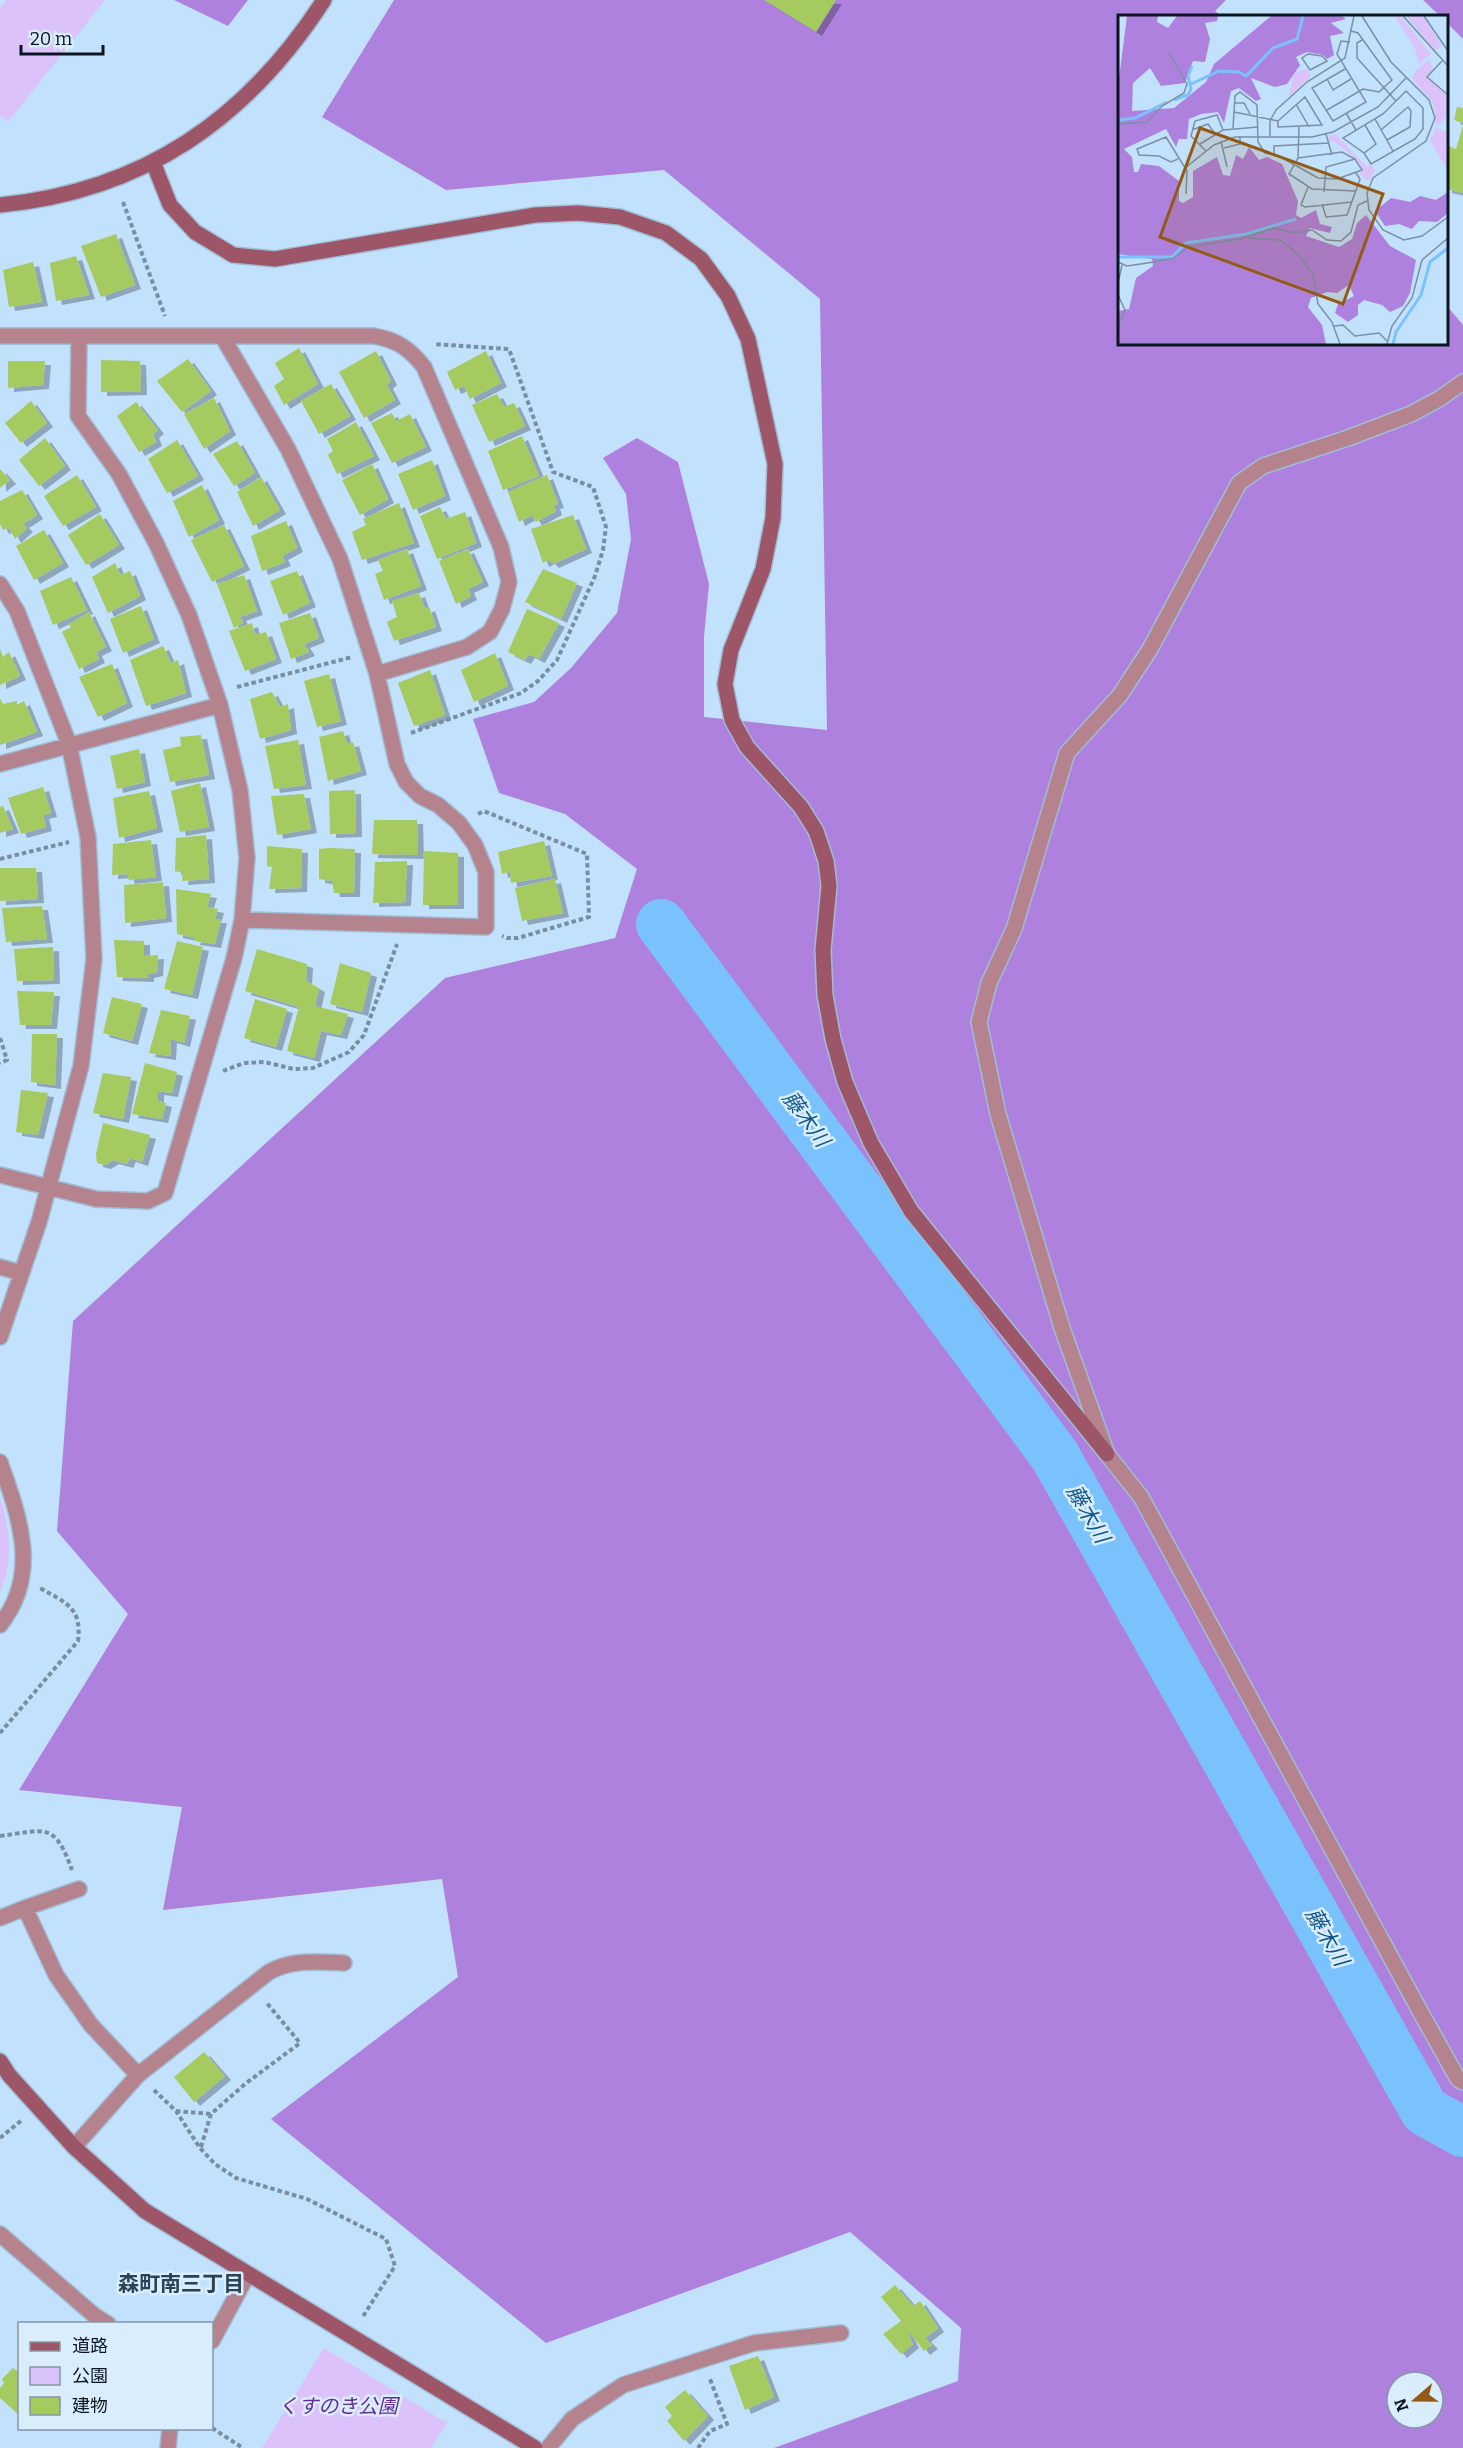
<svg xmlns="http://www.w3.org/2000/svg" width="1463" height="2448" viewBox="0 0 1463 2448" font-family="Bitter,'Noto Sans JP',serif">
<style>
.green{fill:#dbc2fa}
.forest{fill:#ae81df;fill-rule:evenodd}
.lines{fill:none;stroke-linecap:round;stroke-linejoin:round}
.river{stroke:#7ac2fe;stroke-width:50}
.building{fill:#a5ca5f;filter:url(#shadow)}
.street-casing{stroke:#a1bcd5;stroke-width:18}
.secondary-casing{stroke:#a1bcd5;stroke-width:18}
.path{stroke:#778ea3;stroke-width:4;stroke-dasharray:4.5 3;stroke-linecap:butt}
.street{stroke:#b5838d;stroke-width:15}
.secondary{stroke:#9d5667;stroke-width:15}
.labels{text-anchor:middle;stroke-width:5;stroke-linejoin:round;paint-order:stroke}
.park-label{font-size:20px;font-style:italic;fill:#672c99;stroke:#daedfd}
.water-label{font-size:21px;font-style:italic;fill:#115787;stroke:#daedfd}
.neighbourhood-label{font-size:21px;font-weight:bold;fill:#284258;stroke:#daedfd}
.inset-river{fill:none;stroke:#7ac2fe;stroke-width:3}
.inset-road{fill:none;stroke:#7990a5;stroke-width:1.5}
.view{fill:#935a15;fill-opacity:0.15;stroke:#935a15;stroke-width:3}
.inset-edge{fill:none;stroke:#0b1620;stroke-width:3}
</style>
<defs>
<filter id="shadow"><feDropShadow dx="6" dy="4" stdDeviation="0" flood-color="#0004"/></filter>
</defs>
<rect width="100%" height="100%" fill="#c2e1fd"/>
<!-- green -->
<path class="green" d="M6 0H105L8 122 0 115V8Z
M0 1497C10 1529 14 1561 0 1592Z
M324 2348 447 2423 431 2448H262Z"/>
<!-- forest -->
<path class="forest" d="M174 0H248L228 26Z
M394 0H1226L1215 11 1222 16H1120V344H1446L1447 306 1463 325V2448H774L958 2381 961 2328 850 2232 546 2343 271 2119 458 1977 442 1879 163 1910 182 1807 19 1790 128 1614 57 1531 73 1321 445 978 615 938 637 869 565 814 499 793 473 719 534 702 571 668 617 613 631 539 626 494 603 458 637 438 678 462 709 584 704 637V717L827 730 820 299 664 170 446 190 322 117ZM1397 2382H1433V2418H1397Z
M1423 0H1463V39L1447 23 1446 16H1440Z"/>
<g class="lines">
<!-- river -->
<path class="river" d="M661 924 1055 1456 1425 2111 1463 2132"/>
</g>
<!-- building -->
<path class="building" d="M764 0H836L816 32Z
M1457 107 1463 108V123L1454 120Z
M1463 125V193L1446 189V145L1456 149Z
M116 234 135 285 101 297 81 246Z
M76 256 89 295 56 301 50 263Z
M33 262 42 302 9 307 3 270Z
M299 348 318 384 284 405 274 386 284 379 275 363Z
M376 351 391 381 387 385 395 400 364 418 339 372Z
M486 351 501 383 470 399 464 386 455 390 447 372Z
M188 359 211 391 182 412 157 381Z
M101 360 140 361 141 391 101 392Z
M8 361H45L43 385 8 388Z
M331 384 350 416 319 434 301 401Z
M497 394 504 407 514 403 525 426 489 442 472 405Z
M214 398 230 431 204 449 184 414Z
M31 401 47 423 21 443 5 423Z
M136 402 158 430 153 434 156 442 139 452 117 416Z
M392 413 396 421 410 414 426 447 392 463 371 423Z
M356 422 374 456 337 474 328 455 333 451 327 439Z
M522 436 539 476 503 490 488 451Z
M45 438 65 466 39 486 19 460Z
M177 440 198 476 167 493 148 459Z
M237 441 255 473 234 486 213 454Z
M432 460 445 496 413 510 398 474Z
M372 464 388 499 360 515 342 480Z
M0 469 10 480 0 488Z
M77 475 96 507 63 526 44 496Z
M547 475 558 504 554 505 556 511 536 522 532 515 519 522 508 492Z
M261 477 280 510 253 526 237 492Z
M202 485 219 520 189 537 173 501Z
M22 490 37 515 23 524 27 528 15 539 9 528 3 530 0 524V501Z
M399 503 414 543 362 560 352 532 366 525 363 519Z
M440 507 446 519 465 512 476 543 437 559 420 516Z
M100 514 119 545 86 565 68 535Z
M573 515 586 549 553 564 549 560 543 563 531 529Z
M286 521 297 548 282 556 285 562 262 571 251 536Z
M224 525 244 566 212 582 191 540Z
M44 530 63 563 34 580 16 546Z
M407 549 421 586 384 600 375 574 383 571 378 560Z
M468 549 483 582 468 589 471 596 456 604 439 561Z
M115 563 120 575 130 571 140 596 108 613 92 577Z
M543 569 577 583 561 619 525 602Z
M297 571 310 603 283 615 270 581Z
M244 575 257 611 240 617 243 623 234 628 217 584Z
M71 577 87 610 53 625 40 591Z
M419 593 425 609 429 607 436 627 394 641 387 622 397 617 392 601Z
M141 606 154 639 123 653 110 619Z
M527 609 559 623 539 659 529 654 525 660 508 652Z
M89 612 106 647 96 652 99 659 79 669 62 632 71 627 69 624Z
M310 613 319 638 304 644 309 652 291 659 279 623Z
M252 623 255 635 266 632 276 659 245 671 229 631Z
M163 646 171 663 178 660 186 693 146 706 130 660Z
M0 649 3 657 9 652 20 676 0 685Z
M495 653 508 686 474 702 461 670Z
M112 664 127 703 98 717 79 677Z
M430 670 445 715 414 726 398 683Z
M329 674 341 721 317 727 304 681Z
M272 692 280 707 288 704 291 730 260 739 250 699Z
M0 698 3 704 17 701V705L24 701 37 732 0 745Z
M343 731 347 744 353 742 361 771 328 781 319 737Z
M201 735 209 775 170 782 163 750 181 746 180 737Z
M298 740 306 785 274 789 265 746Z
M139 749 145 782 117 789 110 756Z
M200 783 209 827 180 832 171 791Z
M43 787 51 813 43 815 46 827 21 834 8 798Z
M355 790 356 833 330 834 329 791Z
M149 791 157 828 119 838 113 798Z
M304 794 311 829 277 835 271 796Z
M3 806 13 829 0 833V807Z
M374 820H417L418 855 372 854Z
M206 835 209 879 182 881 183 873 175 871 176 838Z
M151 840 156 877 129 880 127 874 112 875 113 844Z
M544 841 552 876 511 883 510 872 502 874 498 852Z
M267 846 302 849 301 888 269 889 272 867 267 866Z
M329 848 355 849 354 893H334L332 881 319 879V849Z
M424 851 458 853V905H423Z
M407 861 405 902 373 903 375 862Z
M0 868H36L38 899 0 901Z
M555 879 563 913 522 921 515 888Z
M163 882 166 918 125 923 124 885Z
M176 889 211 894 207 907 218 909 215 919H221L215 944 194 941 195 938 177 934Z
M42 906 47 939 6 942 2 908Z
M114 940 144 941V956L158 955 157 972 148 974V978L117 977Z
M177 941 203 947 192 995 164 989Z
M53 947 54 980 17 981 14 949Z
M257 949 307 964 306 981 319 988 315 1006 348 1014 341 1035 321 1031 314 1058 287 1051 299 1007 245 991Z
M340 963 371 973 362 1012 330 1004Z
M17 991 54 992 51 1025H20Z
M112 997 142 1004 132 1041 103 1033Z
M255 999 287 1009 276 1047 244 1038Z
M161 1010 190 1016 184 1043 171 1039 170 1056 149 1053Z
M32 1034H57L55 1085 31 1082Z
M145 1063 177 1072 172 1093 158 1091V1101L166 1103 162 1119 132 1114Z
M103 1073 131 1077 123 1119 93 1113Z
M21 1090 48 1093 38 1135 16 1132Z
M103 1123 150 1135 142 1162 130 1158 127 1164 113 1160 105 1165 97 1163 96 1154Z
M204 2052 225 2076 194 2102 174 2077Z
M895 2285 913 2306 920 2301 938 2328 925 2338 932 2345 924 2351 910 2333 908 2334 913 2344 901 2354 883 2334 901 2321 881 2297Z
M758 2356 774 2397 745 2410 729 2366Z
M13 2368 20 2373V2416L0 2398V2388L4 2383 2 2379Z
M685 2390 708 2416 684 2441 667 2421 672 2416 665 2407Z"/>
<g class="lines">
<!-- street casing -->
<g class="street-casing">
<path id="street" d="M0 336H374C397 340 410 349 424 367L501 547 509 582 502 609 490 632 467 647 377 674
M222 336 288 449 340 559 377 674 397 764 406 782 420 796 438 805 459 823 475 845 486 872V927L242 920
M1463 382 1439 399 1411 414 1348 438 1263 466 1239 483 1150 649 1120 695 1067 753 1014 929 989 983 979 1022 998 1114 1062 1328 1107 1454 1141 1497 1421 2013 1458 2079 1463 2082
M0 584 17 611 69 744 88 837 94 959 81 1066 39 1222 0 1337
M0 764 220 705
M0 1175 96 1199 148 1201 165 1193 234 958 242 920 247 858 240 790 220 705 189 615 156 543 119 474 78 416 79 337
M0 1267 21 1273
M0 1462C19 1516 41 1574 0 1625
M25 1908 79 1889
M0 1918 25 1908 56 1975 91 2025 138 2075
M74 2147 138 2075 269 1972C293 1959 318 1962 344 1963
M0 2234 95 2316 108 2324
M212 2341 248 2274
M168 2448 170 2428
M548 2448 572 2419 623 2385 754 2343 841 2333"/>
</g>
<!-- secondary casing -->
<g class="secondary-casing">
<path id="secondary" d="M153 162 170 205 195 232 233 255 275 259 535 215 578 213 620 217 666 233 701 259 728 296 748 339 775 464 773 518 763 569 731 650 725 684 732 720 747 747 801 807 816 831 826 861 829 886 823 950 825 995 833 1039 845 1082 871 1143 911 1211 1107 1454
M0 205C144 191 247 119 324 0
M0 2061 9 2075 74 2147 145 2211 535 2448"/>
</g>
<!-- path -->
<path class="path" d="M123 202 165 316
M237 687 352 657
M411 733 521 693 538 681 557 660 595 576 603 550 606 527 593 487 553 472 509 349 434 344
M478 814 484 811 587 854 589 917 518 938H507L502 936
M0 859 69 842
M0 1038 7 1060 0 1063
M223 1071 244 1063 264 1062 294 1069 313 1068 349 1052 364 1035 397 944
M0 1733 78 1641C82 1607 66 1603 40 1588
M0 1836C46 1830 54 1821 72 1870
M154 2090 176 2111 200 2148 215 2164 236 2178 307 2199 386 2239 395 2266 362 2318
M176 2111 211 2114
M0 2138 22 2120
M201 2147 211 2114 245 2084 300 2043 266 2002
M212 2428 243 2448
M698 2448 710 2431 727 2424 710 2379"/>
<!-- street -->
<use href="#street" class="street"/>
<!-- secondary -->
<use href="#secondary" class="secondary"/>
</g>
<g class="labels">
<!-- park labels -->
<g class="park-label">
<text x="338" y="2413">くすのき公園</text>
</g>
<!-- water labels -->
<g class="water-label">
<text transform="translate(806 1119) rotate(54)" y="7">藤木川</text>
<text transform="translate(1088 1514) rotate(60)" y="7">藤木川</text>
<text transform="translate(1327 1937) rotate(60)" y="7">藤木川</text>
</g>
<!-- neighbourhood labels -->
<g class="neighbourhood-label">
<text x="181" y="2291">森町南三丁目</text>
</g>
</g>
<!-- overview -->
<g transform="translate(1118 15)">
<rect width="330" height="330" fill="#c2e1fd"/>
<path d="M277 1H282L313 39 301 49 297 34ZM288 1H305L324 31 317 36ZM311 45 315 54 308 62 330 82V100L319 112 315 87 294 64 298 55ZM189 54 193 62 171 81 176 58ZM318 113 330 117V155L312 126ZM217 119 248 151 254 150 257 156 250 166 241 159 245 155 239 145 216 126 211 127V121Z" fill="#dbc2fa"/>
<path d="M9 1H40L39 7 50 13 59 1H100L99 6 87 8 92 24 87 47 75 46 67 68 43 71 32 53 15 68 14 96 56 93 88 67 96 49 153 1H224L228 4 213 8 226 18 212 21 216 40 209 44 205 40 189 37 178 42 182 50 169 69 157 72 133 63 143 84 138 86 121 73 113 76 106 108 100 97 83 99 71 104 69 124H61L58 132 48 114 6 134 14 142 16 157H20L23 149 41 151 61 166V186L65 188 75 182V156L99 142 105 160 112 161 118 140 125 144 131 132 141 145 149 142 164 149 180 186 178 200 183 203 198 195 202 209 214 212 212 218 192 213 188 221 221 232 234 224 239 208 248 200 272 231 298 245 292 278 285 291 272 297 264 290 246 285 240 290V300L230 307 217 298 220 289 236 281 231 270 219 278 209 277 193 283 190 292 204 310 208 329H0V296L11 294 18 263 35 251 34 244 0 239V71ZM330 177V198L319 207 301 206 294 214 281 209 267 211 257 196 273 183 292 187 302 181 318 185Z" fill="#ae81df"/>
<path class="inset-river" d="M121 57 128 61 155 33 179 24 185 1M73 69 101 56 121 57M56 85 70 80 73 74 70 61 74 51M0 105 17 103 49 87M0 242H54L68 228 128 219 178 204M275 329 278 317 303 280 312 247 330 233"/>
<path class="inset-road" d="M244 1 273 47 311 85 317 103 308 126 255 163 249 178 251 195 265 215 286 225 304 221 330 202M285 1 330 51M306 1 330 36M244 25 239 28V43L278 86M190 39 204 41 209 46 192 55 184 43ZM324 46 309 62 330 80M227 54 194 73 215 106 248 87 219 39 223 26 232 27M209 64 215 75 233 64M288 76 305 93V114L297 124 253 149 246 138 225 123 265 99ZM187 82 204 110 160 112V106ZM117 88H126L132 99M178 89 191 112M209 95 245 74 261 77 274 65 240 18 233 16M116 97 160 106M228 98 238 115M257 104 275 136M0 109 29 107 44 91 66 78 69 69 51 37M181 112 180 143 171 159 194 174 238 176M115 113 117 81 122 77 139 90 140 127 147 138 161 141 200 163 219 164 244 155 237 144 224 137 180 143M74 115 90 109 97 119M263 115 290 92 293 96 292 112 269 125M208 119 214 140M152 122V106L158 95 189 67 227 43 236 1M103 126 109 152M82 129 105 115 140 112M106 133 122 129V121M88 136 73 121 77 106 99 100 105 115M246 138 258 129 247 110M156 140V131L211 128M60 144 53 147 41 141 21 140 19 134 48 122 69 156 68 179M67 153 96 130 117 122H194L215 117 260 92 288 63M190 172 183 190 187 192 234 187M206 177 208 152 237 144M204 189 208 202 229 200 242 164 238 158M130 223 162 225 180 239 195 259 200 289 214 307 222 329M0 247 9 251 36 247 56 243 70 232 122 224 156 213 178 218 194 215 209 225 223 226 233 217 240 190 249 186M0 268 4 250M0 280 7 295 0 311M216 311 225 310 237 321 261 318 269 326M269 329 274 311 294 283 304 245 330 223"/>
<path class="view" d="M82 113 265 179 225 289 42 222Z"/>
<rect width="330" height="330" class="inset-edge"/>
</g>
<!-- legend -->
<rect x="18" y="2322" width="195" height="108" fill="#daedfd" stroke="#8797a5" stroke-width="1.5"/>
<rect x="30" y="2342" width="30" height="9" fill="#9d5667" stroke="#8797a5" stroke-width="1.5"/>
<text x="72" y="2352" font-size="18" fill="#0b1620">道路</text>
<rect x="30" y="2367" width="30" height="18" fill="#dbc2fa" stroke="#8797a5" stroke-width="1.5"/>
<text x="72" y="2382" font-size="18" fill="#0b1620">公園</text>
<rect x="30" y="2397" width="30" height="18" fill="#a5ca5f" stroke="#8797a5" stroke-width="1.5"/>
<text x="72" y="2412" font-size="18" fill="#0b1620">建物</text>
<!-- north arrow -->
<g transform="translate(1415 2400) rotate(250)"><circle r="28" fill="#daedfd" stroke="#8797a5" stroke-width="1.5"/>
<path d="M0-4.5L10 22L0 15L-10 22Z" fill="#935a15"/>
<text y="-9" font-size="16" font-weight="bold" text-anchor="middle" fill="#0b1620">N</text>
</g>
<!-- scale -->
<path d="M21 45v9h82v-9" fill="none" stroke="#0b1620" stroke-width="3"/>
<text x="30" y="45" font-size="18" fill="#0b1620" stroke="#daedfd" stroke-width="4.5" paint-order="stroke">20 m</text>
</svg>
